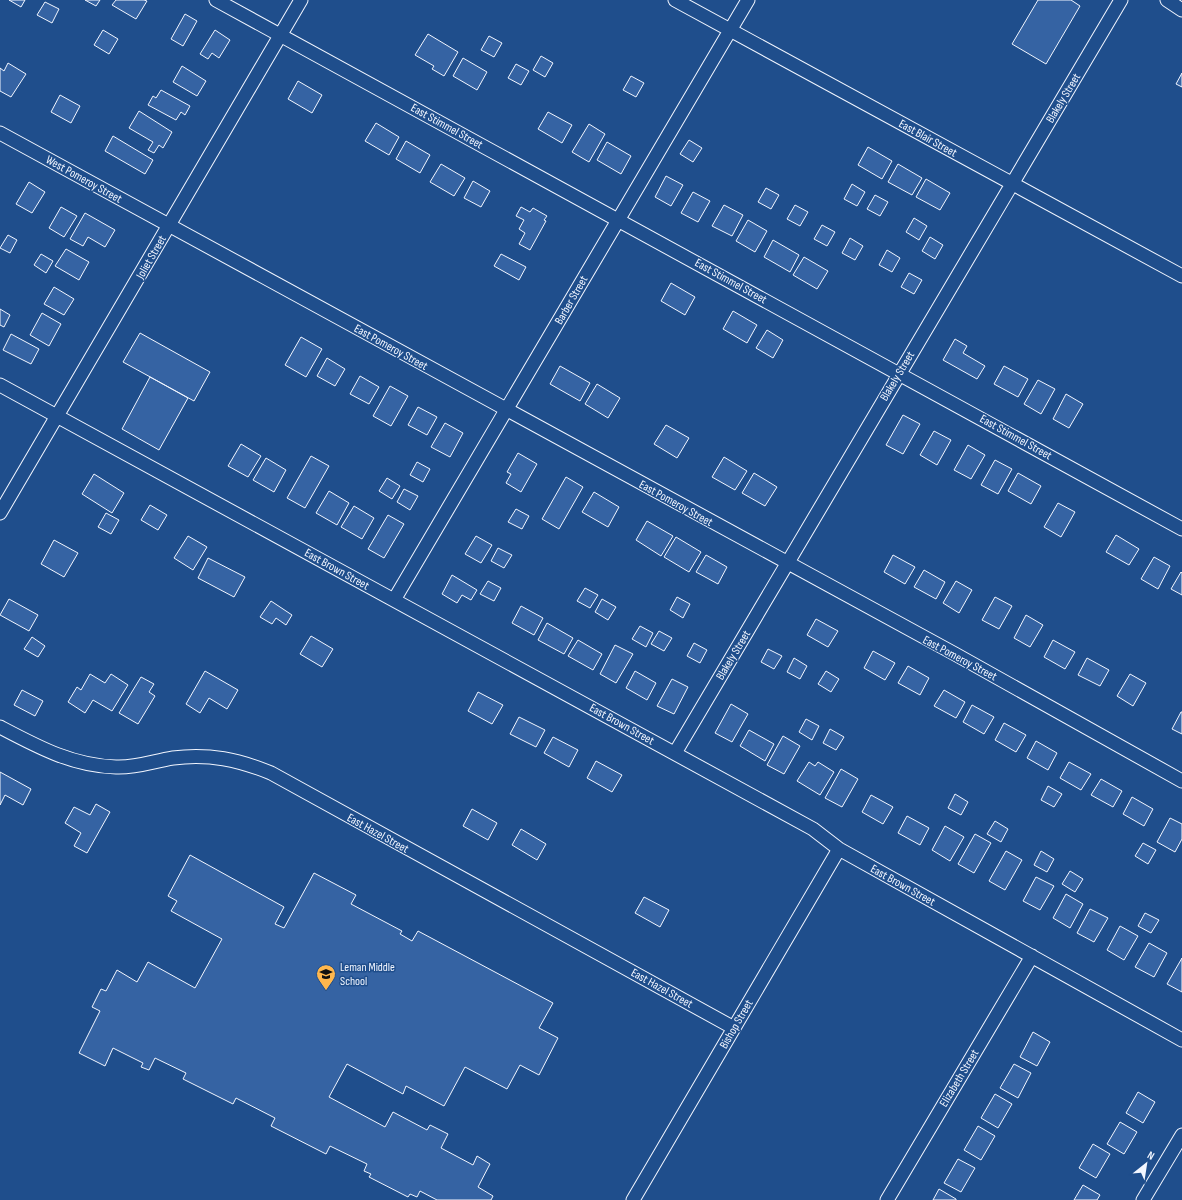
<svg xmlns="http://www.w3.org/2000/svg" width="1182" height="1200" viewBox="0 0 1182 1200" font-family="'Sofia Sans Condensed',sans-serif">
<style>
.building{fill:#3563a3;stroke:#f2f6ff}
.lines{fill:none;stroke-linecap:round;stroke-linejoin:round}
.street-casing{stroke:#f2f6ff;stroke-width:15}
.street{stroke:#1f4e8c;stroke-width:13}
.labels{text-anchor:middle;stroke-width:3;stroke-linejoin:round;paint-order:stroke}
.street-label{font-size:12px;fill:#f2f6ff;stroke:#1f4e8c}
.poi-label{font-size:12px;fill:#f2f6ff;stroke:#1f4e8c;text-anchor:start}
</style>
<rect width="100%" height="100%" fill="#1f4e8c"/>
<!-- building -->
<path class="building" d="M9 0H25L21 7Z
M85 0H100L96 6Z
M116 0H144L147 1 136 19 112 5Z
M1038 0H1071L1080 6 1046 64 1012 44Z
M45 2 59 9 52 23 37 15Z
M185 14 197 21 183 46 171 39Z
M103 30 118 39 109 54 94 45Z
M215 30 230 40 219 58 212 53 208 59 200 54Z
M428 34 458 52 444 76 432 69 434 66 415 55Z
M489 36 502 43 494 57 481 50Z
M541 56 553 63 545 77 533 70Z
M463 58 487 72 477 90 453 76Z
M8 63 26 74 11 97 0 91V68L4 71Z
M516 64 529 71 521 85 508 78Z
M182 66 206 81 197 96 173 82Z
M1182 73V87L1176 84Z
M631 76 644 83 636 97 623 90Z
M298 81 322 95 312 113 288 99Z
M161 90 190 106 185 115 181 112 176 120 148 105 153 96 156 98Z
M60 95 80 106 71 123 51 112Z
M139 111 172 132 163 148 159 145 154 153 148 150 153 142 129 128Z
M548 112 572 125 562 143 538 129Z
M376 123 399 137 389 155 365 141Z
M589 124 605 134 589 162 572 152Z
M113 136 153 160 145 174 105 151Z
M689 140 702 148 693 162 680 154Z
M406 141 430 155 420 173 396 159Z
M607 142 631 156 621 174 597 160Z
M868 147 892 161 882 179 858 165Z
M441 164 465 178 454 196 430 182Z
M898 164 922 178 912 195 888 182Z
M666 176 683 185 671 206 655 197Z
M926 179 950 193 940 210 916 197Z
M473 181 490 191 481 207 464 198Z
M29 182 45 192 32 213 16 204Z
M852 184 865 192 857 206 844 199Z
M766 188 779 195 771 209 758 202Z
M693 192 710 201 698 222 681 213Z
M875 195 888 202 880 216 867 209Z
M724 205 743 215 732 236 712 226Z
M795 205 808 212 800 226 787 219Z
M61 207 77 216 64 237 49 228Z
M521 207 530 212 533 208 547 216 544 220 546 221 530 250 519 244 525 233 519 229 524 220 516 216Z
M85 213 115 230 105 247 88 237 83 246 70 239Z
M914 218 927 226 919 240 906 232Z
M748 220 767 231 755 252 736 241Z
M822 225 835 232 827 246 814 239Z
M8 235 17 240 10 253 0 248Z
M930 237 943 245 935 259 922 251Z
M850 238 863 246 855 260 842 253Z
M773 240 799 255 790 272 764 257Z
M66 249 89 262 79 280 55 266Z
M887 250 900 258 892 272 879 265Z
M41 254 53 261 46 273 34 265Z
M501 254 526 267 519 280 494 266Z
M804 257 828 271 817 289 793 275Z
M909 273 922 280 914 294 901 287Z
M671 283 695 297 685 315 661 301Z
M54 287 74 299 64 315 44 304Z
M0 309 10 315 4 327 0 325Z
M733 311 757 325 747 343 723 329Z
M42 313 61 324 49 346 30 335Z
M767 330 783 340 773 358 756 348Z
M140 333 210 372 194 401 123 362Z
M11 334 39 349 31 364 3 350Z
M301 337 322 349 306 377 285 365Z
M955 339 967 346 963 353 985 366 977 379 943 360Z
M327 358 345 369 335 386 317 376Z
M560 366 590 383 580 401 550 384Z
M1004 366 1028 379 1018 397 994 384Z
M360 376 379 387 369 404 350 394Z
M150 377 188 398 159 450 122 429Z
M1038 380 1055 389 1041 414 1024 404Z
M597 384 620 398 608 418 585 404Z
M390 386 408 396 391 426 373 416Z
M1066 394 1083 404 1069 428 1053 419Z
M418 407 437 417 427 435 408 425Z
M903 415 920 424 903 454 886 445Z
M445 423 463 433 450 457 431 447Z
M666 425 689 438 677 458 654 444Z
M934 431 951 440 937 465 920 455Z
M241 444 261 456 248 477 228 466Z
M968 445 985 455 971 479 954 470Z
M518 453 537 464 521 492 506 483 511 474 507 472Z
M311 456 329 466 305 508 287 498Z
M724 457 747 471 735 490 712 477Z
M266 458 286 470 274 492 253 480Z
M995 460 1012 469 998 494 981 485Z
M417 462 430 469 423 482 410 475Z
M754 473 777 487 765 506 742 493Z
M1018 473 1041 486 1031 504 1008 491Z
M94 474 124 493 112 513 82 494Z
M566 477 583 487 559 529 542 519Z
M387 478 400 486 392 499 379 491Z
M404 489 418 496 410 510 397 502Z
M329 491 349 503 337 525 316 513Z
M594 492 619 507 608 527 582 512Z
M1058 503 1075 512 1061 537 1044 527Z
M150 505 167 515 158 530 141 520Z
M354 506 374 518 362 539 341 527Z
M516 509 529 516 522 529 508 522Z
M106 513 119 520 111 534 98 527Z
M388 515 404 524 384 558 368 549Z
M647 521 673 536 661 556 636 540Z
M1116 535 1139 549 1129 565 1106 552Z
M188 536 207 547 193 570 174 558Z
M476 536 492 545 481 563 465 554Z
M676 537 701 552 689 572 664 557Z
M54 540 78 553 64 577 41 564Z
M498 548 512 555 504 568 491 561Z
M706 555 727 567 718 584 696 572Z
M893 555 915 567 905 584 884 572Z
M1154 557 1170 566 1158 589 1141 579Z
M208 558 245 577 234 597 198 578Z
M924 570 945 582 936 599 914 587Z
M1181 572 1182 573V595L1171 589Z
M452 575 477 590 471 600 462 595 457 603 442 594Z
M488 581 501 588 494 601 480 594Z
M956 581 972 590 959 613 943 603Z
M585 588 598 595 590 608 577 601Z
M677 597 690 604 683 618 670 610Z
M995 597 1012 606 999 629 982 620Z
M9 599 38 615 29 631 0 615Z
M602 599 616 607 608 620 595 612Z
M271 601 292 615 286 625 276 618 272 624 260 617Z
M521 606 543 618 534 635 512 623Z
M1026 615 1043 625 1030 647 1014 638Z
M816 619 838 631 828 647 807 635Z
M547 623 573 638 564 654 538 640Z
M640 626 653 633 646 647 632 639Z
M659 631 672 638 664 651 651 644Z
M311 636 333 649 322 667 300 654Z
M32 637 45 646 38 657 24 649Z
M578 640 602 654 593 670 568 656Z
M1053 640 1075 652 1065 669 1044 657Z
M694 643 707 650 700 663 687 656Z
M615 645 633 654 616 683 600 674Z
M768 649 782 656 774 669 761 662Z
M873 651 895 663 885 680 864 668Z
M794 658 807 666 800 679 787 672Z
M1087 658 1109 670 1100 686 1078 675Z
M908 666 929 678 920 695 898 683Z
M205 671 238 690 227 709 209 698 200 713 186 704Z
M635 671 656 683 647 700 626 688Z
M826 671 839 679 831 692 818 684Z
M90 674 105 683 111 674 128 685 112 711 93 700 85 713 68 702 77 687 81 690Z
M1130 674 1146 683 1133 706 1117 696Z
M141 677 154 684 149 692 155 696 138 724 119 713Z
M672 679 688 687 674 714 657 706Z
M22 690 43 701 35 716 14 705Z
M944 690 965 702 956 718 934 706Z
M478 692 503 705 492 724 468 711Z
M731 704 748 714 732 742 715 733Z
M972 705 994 717 984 734 963 722Z
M1181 712H1182V734L1172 729Z
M519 717 545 730 536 747 510 734Z
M806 719 819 726 812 740 799 732Z
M1004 723 1026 735 1016 752 995 740Z
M830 729 844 737 836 750 823 743Z
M749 730 774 744 765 761 740 746Z
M783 736 800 746 784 774 767 765Z
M553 737 578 750 569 767 544 753Z
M1036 741 1057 753 1048 770 1027 758Z
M596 761 622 775 612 792 587 778Z
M809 762 815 766 818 762 834 772 820 795 797 781Z
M1069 762 1091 774 1081 790 1060 778Z
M841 769 858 779 842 807 825 798Z
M0 772 31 789 23 805 5 795 0 805Z
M1101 779 1122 791 1113 807 1091 795Z
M1048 786 1062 794 1054 807 1041 800Z
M955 794 968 802 961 815 948 808Z
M871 795 893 807 883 824 862 812Z
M1132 797 1153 809 1144 826 1123 814Z
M96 804 110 812 87 853 74 846 81 833 65 823 74 807 90 815Z
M472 809 497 823 488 840 463 826Z
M907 816 929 828 920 845 898 833Z
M1170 818 1182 824V839L1175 852 1157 842Z
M995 821 1008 829 1001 842 987 834Z
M945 826 964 837 950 861 932 850Z
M521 829 546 844 537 860 512 845Z
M975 834 991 843 974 873 958 864Z
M1143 843 1156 850 1148 864 1135 856Z
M1006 851 1022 860 1005 890 989 881Z
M1041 851 1054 859 1047 872 1034 865Z
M190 855 284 907 275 924 284 928 314 873 356 895 351 904 402 931 400 934 412 941 418 931 553 1003 539 1028 558 1038 539 1075 520 1065 507 1089 465 1067 444 1106 406 1086 403 1094 347 1064 329 1097 385 1127 393 1112 427 1130 430 1125 448 1134 441 1148 473 1165 477 1156 490 1164 478 1187 493 1196 491 1200H437L420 1191 417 1197 410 1194 408 1197 369 1177 371 1174 364 1171 367 1164 330 1146 326 1154 271 1126 275 1118 236 1098 233 1104 183 1079 186 1073 155 1058 149 1070 141 1067 143 1063 113 1048 105 1066 79 1053 100 1011 92 1007 101 989 106 991 117 970 137 982 148 962 195 988 222 939 171 911 177 901 168 896Z
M1070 871 1083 879 1075 892 1062 884Z
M1036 877 1054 886 1040 910 1023 901Z
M1066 894 1083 904 1070 928 1053 918Z
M644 897 669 910 660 927 635 913Z
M1090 909 1108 918 1094 942 1077 933Z
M1145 913 1159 920 1151 933 1138 926Z
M1120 926 1138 936 1124 960 1107 950Z
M1149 943 1167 953 1154 977 1135 967Z
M1182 958V992L1167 984Z
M1033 1032 1050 1042 1037 1066 1020 1057Z
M1014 1064 1031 1073 1018 1098 1000 1088Z
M1138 1092 1155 1102 1143 1123 1126 1113Z
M995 1094 1012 1104 998 1128 981 1118Z
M1120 1122 1137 1132 1124 1154 1107 1144Z
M978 1126 995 1136 981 1160 964 1150Z
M1093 1144 1110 1154 1096 1178 1079 1168Z
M958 1159 975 1168 961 1192 944 1183Z
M1083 1185 1100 1195 1097 1200H1074Z
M939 1189 956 1199V1200H933Z"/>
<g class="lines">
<!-- street casing -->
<g class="street-casing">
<path id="street" d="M216 0 1182 529
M675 0 1182 276
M1167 0 1182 10
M0 133 955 654 1182 781
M0 385 813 829 839 849 1182 1040
M0 513 301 0
M394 600 748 0
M0 727C38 747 73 766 116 767 136 768 154 761 173 758 209 753 239 760 271 773L734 1028
M675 753 1121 0
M633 1200 839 849
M887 1200 1032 956
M1143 1200 1182 1135"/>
</g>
<!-- street -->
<use href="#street" class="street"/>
</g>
<!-- icons -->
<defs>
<g id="school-pin" transform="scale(1)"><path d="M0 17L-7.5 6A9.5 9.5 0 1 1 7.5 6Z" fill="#ffb74d" stroke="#1f4e8c"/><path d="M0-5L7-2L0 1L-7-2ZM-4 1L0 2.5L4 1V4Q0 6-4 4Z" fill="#111"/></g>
</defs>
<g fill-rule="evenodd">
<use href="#school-pin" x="326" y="974"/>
</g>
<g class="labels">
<!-- street labels -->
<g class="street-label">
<text transform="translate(1063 98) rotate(-59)" y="4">Blakely Street</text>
<text transform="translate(447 126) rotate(29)" y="4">East Stimmel Street</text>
<text transform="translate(928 138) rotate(29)" y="4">East Blair Street</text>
<text transform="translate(84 179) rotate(29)" y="4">West Pomeroy Street</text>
<text transform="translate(151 257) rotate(-60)" y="4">Joliet Street</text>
<text transform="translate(731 281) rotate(29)" y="4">East Stimmel Street</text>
<text transform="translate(571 300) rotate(-60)" y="4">Barber Street</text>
<text transform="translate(391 347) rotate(29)" y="4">East Pomeroy Street</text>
<text transform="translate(897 376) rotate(-59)" y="4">Blakely Street</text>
<text transform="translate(1016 437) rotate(29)" y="4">East Stimmel Street</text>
<text transform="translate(676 503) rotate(29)" y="4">East Pomeroy Street</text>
<text transform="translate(337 569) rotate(29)" y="4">East Brown Street</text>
<text transform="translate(733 655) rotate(-59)" y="4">Blakely Street</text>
<text transform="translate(960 658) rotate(28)" y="4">East Pomeroy Street</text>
<text transform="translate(622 724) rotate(29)" y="4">East Brown Street</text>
<text transform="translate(378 833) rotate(29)" y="4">East Hazel Street</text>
<text transform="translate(903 885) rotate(29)" y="4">East Brown Street</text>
<text transform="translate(662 988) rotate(29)" y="4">East Hazel Street</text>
<text transform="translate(736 1024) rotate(-60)" y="4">Bishop Street</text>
<text transform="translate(959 1078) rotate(-59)" y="4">Elizabeth Street</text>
</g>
<!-- poi labels -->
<g class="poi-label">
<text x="340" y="971">Leman Middle<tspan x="340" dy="14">School</tspan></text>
</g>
</g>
<!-- north arrow -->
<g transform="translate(1146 1164) rotate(30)" stroke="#1f4e8c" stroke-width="3" paint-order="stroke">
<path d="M0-3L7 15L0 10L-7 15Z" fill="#f2f6ff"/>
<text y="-6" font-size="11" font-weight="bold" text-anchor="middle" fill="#f2f6ff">N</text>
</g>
</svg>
